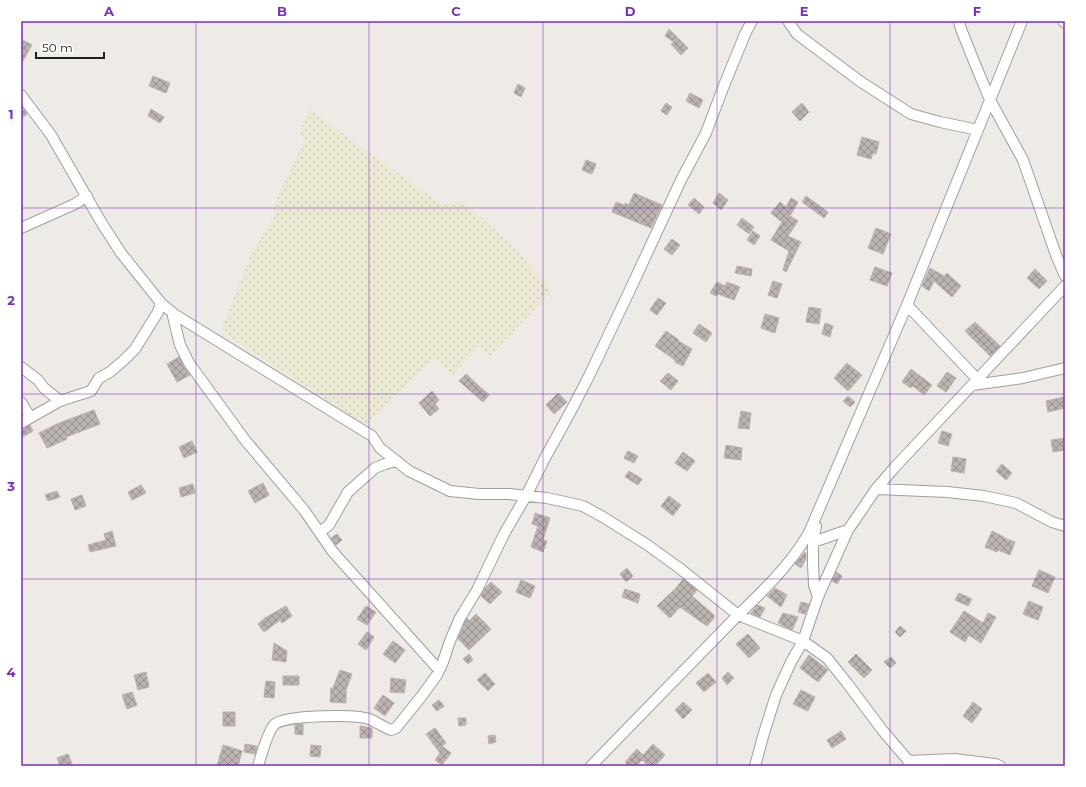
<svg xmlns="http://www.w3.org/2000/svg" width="1086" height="787" viewBox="0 0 1086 787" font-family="Montserrat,sans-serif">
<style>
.farmland{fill:url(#farmland-dots)}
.building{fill:url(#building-cross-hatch);stroke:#beb0aa}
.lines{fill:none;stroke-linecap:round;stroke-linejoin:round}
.minor-casing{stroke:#9f9f9f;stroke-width:12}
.minor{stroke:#fff;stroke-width:10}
.grid{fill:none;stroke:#7b2cbf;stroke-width:1;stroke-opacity:0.55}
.neatline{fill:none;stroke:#7b2cbf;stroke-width:1.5}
.grid-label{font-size:13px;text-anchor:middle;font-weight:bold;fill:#7b2cbf}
</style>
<defs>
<pattern id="farmland-dots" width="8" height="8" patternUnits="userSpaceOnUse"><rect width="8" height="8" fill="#ebe9d3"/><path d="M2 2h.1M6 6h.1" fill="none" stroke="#c9c7b5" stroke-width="1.8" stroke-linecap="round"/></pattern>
<pattern id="building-cross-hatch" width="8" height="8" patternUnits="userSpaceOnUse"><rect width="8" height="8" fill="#bbb3af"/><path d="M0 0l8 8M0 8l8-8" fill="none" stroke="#97918e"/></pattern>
</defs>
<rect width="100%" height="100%" fill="#eeeae6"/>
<!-- farmland -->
<path class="farmland" d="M310 110 441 204 463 202 481 217 516 250 552 291 490 356 479 346 453 375 435 358 365 425 221 331 251 254 277 212 272 209 305 139 300 134 303 122Z"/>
<!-- building -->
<path class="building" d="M669 29 688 48 681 55 671 44 674 42 665 36Z
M21 39 32 45 21 64Z
M153 76 170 83 166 93 149 86Z
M518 84 525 88 521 97 514 93Z
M690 93 703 100 699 108 686 101Z
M666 103 672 107 667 115 661 111Z
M802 103 809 112 800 121 792 112Z
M21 106 27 114 21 119Z
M151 109 164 117 160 123 148 116Z
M862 137 879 142 876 154 873 153 871 159 857 155Z
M586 160 596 164 592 174 582 170Z
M634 193 662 205 651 228 612 212 616 202 624 205 625 203 629 205Z
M719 193 728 200 721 210 713 203Z
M806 196 828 212 824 218 802 202Z
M694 198 704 207 699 214 688 205Z
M791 198 798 202 790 216 798 221 788 236 801 242 786 272 783 270 789 251 771 240 782 222 771 213 780 202 786 207Z
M742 218 754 227 749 234 737 225Z
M876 228 891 234 883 254 868 248Z
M753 231 760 236 754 245 747 240Z
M672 239 680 245 672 255 664 249Z
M737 266 752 269 751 276 735 273Z
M875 267 892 273 887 286 870 280Z
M930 268 944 276 947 273 961 286 952 297 934 281 929 291 922 286Z
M1035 269 1047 281 1039 289 1027 278Z
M773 281 782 284 777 298 768 295Z
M717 282 725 286 727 282 740 287 734 300 718 294 716 296 710 293Z
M658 298 666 303 657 315 650 310Z
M809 307 821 309 819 324 806 322Z
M765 314 779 318 775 333 761 328Z
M975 322 1000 346 990 356 965 331Z
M825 323 833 326 830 337 822 334Z
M699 324 712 333 706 342 693 333Z
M666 331 679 340 678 341 692 349 683 366 675 362V360L655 346Z
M179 357 184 367 190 375 177 382 167 364Z
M847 363 862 375 848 391 834 378Z
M911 369 932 385 924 395 913 386 911 388 902 382Z
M947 372 956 378 946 392 937 386Z
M668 373 678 381 671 390 660 381Z
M466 374 489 395 483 402 459 381Z
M432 391 439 400 435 404 439 409 430 416 419 403Z
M558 393 567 402 554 414 546 405Z
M848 396 855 402 850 407 843 401Z
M1064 397 1065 408 1048 412 1046 401Z
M94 410 100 424 66 437 67 439 47 448 39 433 59 423Z
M741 411 751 413 749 429 738 428Z
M30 425 33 431 21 438V429Z
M942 431 952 434 948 446 938 443Z
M1065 438V450L1053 452 1051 440Z
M192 441 197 452 184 458 179 447Z
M726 445 742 448 741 460 724 458Z
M628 451 638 456 634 463 624 458Z
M683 452 695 461 687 471 675 463Z
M953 457 966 459 964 473 951 471Z
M1002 464 1012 473 1006 480 996 471Z
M629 471 642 479 638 485 625 477Z
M263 483 269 495 255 503 248 491Z
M193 484 195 493 181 497 179 488Z
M141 485 146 493 132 500 128 492Z
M57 491 60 497 48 501 45 495Z
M82 495 86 506 75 510 71 499Z
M669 496 681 505 673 516 661 506Z
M535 513 550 518 543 540 547 541 543 552 531 547 538 526 532 524Z
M112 531 116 546 90 552 88 545 106 540 104 534Z
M992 531 1004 537V538L1015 542 1010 555 998 550 997 552 985 547Z
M337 534 342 540 336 545 331 538Z
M805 552 806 553V559L801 568 795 564Z
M627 568 633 576 626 582 620 574Z
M1039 570 1055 577 1048 593 1032 586Z
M836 572 842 576 837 584 832 581Z
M683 579 697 590 692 596 714 615V618L707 626 680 607 670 618 657 606 676 588Z
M521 580 535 586 530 598 516 592Z
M491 582 502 592 490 604 481 596 484 589Z
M775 588 787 595 781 607 767 596Z
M625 589 640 594 638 603 622 597Z
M959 593 972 599 968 606 955 600Z
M1029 601 1043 607 1038 620 1023 614Z
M801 602 809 604 805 614 798 612Z
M757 605 765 608 760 617 751 613Z
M286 606 292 616 282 623 280 620 264 632 258 624 265 618Z
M366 606 376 612 367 625 357 619Z
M964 611 983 623 988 613 996 617 981 643 969 635 965 642 950 632Z
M783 613 798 617 792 630 778 623Z
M476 614 491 629 469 650 458 639 462 629 464 627H463L467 618 469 621Z
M900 626 906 631 900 637 895 632Z
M367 632 374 637 366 650 358 644Z
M748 634 760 648 749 658 736 644Z
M393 641 405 650 395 663 383 654Z
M274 643 287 651 286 662 272 660Z
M469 654 473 660 468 664 463 659Z
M856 654 872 670 864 678 848 662Z
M809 655 828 670 818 682 800 668Z
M891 657 896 663 890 668 884 662Z
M340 670 352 674 346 690V703L330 702 331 688H333Z
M146 672 149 687 138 690 134 675Z
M728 672 734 678 727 685 722 678Z
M485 673 495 684 488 691 477 680Z
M708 673 716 682 704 692 696 683Z
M283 676H299V685H283Z
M391 678 406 680 404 693 390 692Z
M266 681 275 682 274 698 264 697Z
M801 690 815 697 808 711 793 704Z
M132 692 137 705 127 709 122 695Z
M383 695 394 703 385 716 374 708Z
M439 700 444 706 437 711 432 705Z
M683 702 692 710 683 719 675 710Z
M973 702 982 709 972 723 963 716Z
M223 712H235V726H223Z
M458 718H466V725L459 726Z
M303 724V735L295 734V725Z
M360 726 372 728V738H360Z
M435 728 446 743 442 746 451 753 442 765 435 760 440 753 426 734Z
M841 731 846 739 832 748 827 740Z
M495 735 496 742 489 744 488 736Z
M245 744 257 746 255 754 244 752Z
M653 744 665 755 655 766H649L642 760 636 766H629L625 762 637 749 643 755Z
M223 745 242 751 238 766H217Z
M311 745 321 746 320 757 310 756Z
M68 754 73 766H60L57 758Z"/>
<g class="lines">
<!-- minor casing -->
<g class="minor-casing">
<path id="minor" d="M788 21 797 34 861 82 911 114 940 122 978 130
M959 21 961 29 973 59 990 100 1023 160 1056 255 1065 276
M1063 21 1065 23
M21 95 51 135 101 222 121 253 161 303 174 314 372 436 380 448 409 471 450 491 479 494H509L547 498 583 506 603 517 646 544 678 567 738 615 803 641 827 658 847 683 883 731 913 766
M21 228 75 204 87 196
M907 305 978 380
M172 312 180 345 189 363 245 440 304 510 333 552 439 670
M21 367 38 380 44 388 60 401
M973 385 1023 378 1065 368
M21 402 30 417
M21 423 60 401 91 391 99 378 110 372 124 360 135 349 158 312 161 303
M876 489 947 492 984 496 1016 503 1052 522 1065 526
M320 532 329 525 348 492 375 468 385 464 397 461
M813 542 848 530
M818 597 848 530 876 489 895 467 1065 286
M908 761 954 759 995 764 1000 766
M258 766C261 756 268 730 275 724 286 715 355 714 369 719 377 722 383 727 391 730L396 728 421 697 437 675 443 662 450 641 460 618 477 590 504 534 526 496 545 458 573 407 589 376 629 292 681 180 706 133 723 88 745 34 752 21
M591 766 738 615C763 591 789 566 807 536 811 529 814 521 817 514L907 305 1022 21
M755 766 764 733 776 695 791 662 803 641 818 597 814 585 813 564V542L816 526"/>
</g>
<!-- minor -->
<use href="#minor" class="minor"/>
</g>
<!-- grid -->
<path class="grid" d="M196 21V766M369 21V766M543 21V766M717 21V766M890 21V766M21 208H1065M21 394H1065M21 579H1065"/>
<!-- border -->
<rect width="1086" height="787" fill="none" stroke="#ffffff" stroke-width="44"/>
<!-- scale -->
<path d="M36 52v6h68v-6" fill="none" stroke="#1e1e1e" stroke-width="2"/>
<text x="42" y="52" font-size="12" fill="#1e1e1e" stroke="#ffffff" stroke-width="3" paint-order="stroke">50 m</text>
<rect x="22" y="22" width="1042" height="743" class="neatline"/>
<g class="grid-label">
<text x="109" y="16">A</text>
<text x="282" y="16">B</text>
<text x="456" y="16">C</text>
<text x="630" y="16">D</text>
<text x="804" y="16">E</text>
<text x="977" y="16">F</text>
<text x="11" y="119">1</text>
<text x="11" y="305">2</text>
<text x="11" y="491">3</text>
<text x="11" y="677">4</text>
</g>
</svg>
